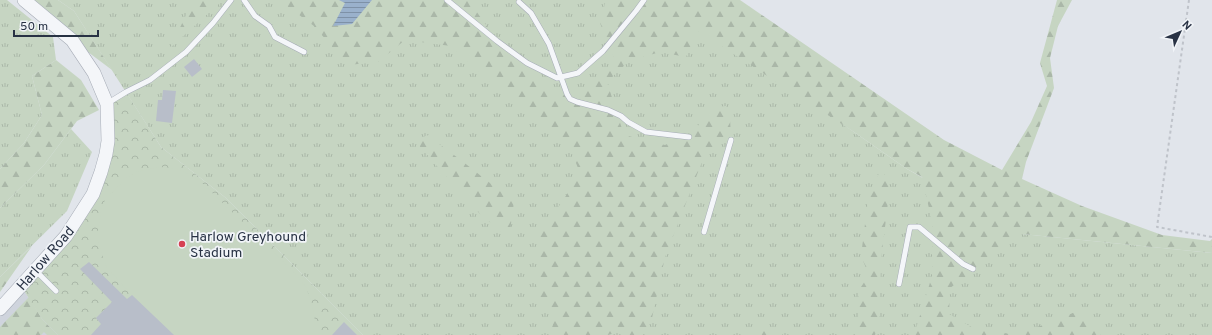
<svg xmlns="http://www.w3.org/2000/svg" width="1212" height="335" viewBox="0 0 1212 335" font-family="Overpass,sans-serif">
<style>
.built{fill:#cfd4dd}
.grass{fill:url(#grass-tufts)}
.forest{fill:url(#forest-firs)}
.park{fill:url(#park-crowns)}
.pitch{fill:#c6d5c2}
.water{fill:url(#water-rules)}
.building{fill:#b8bec9}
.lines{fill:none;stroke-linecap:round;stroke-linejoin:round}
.service-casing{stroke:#a6acb6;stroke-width:6}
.tertiary-casing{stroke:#a6acb6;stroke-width:14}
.path{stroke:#bfc3ca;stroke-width:2;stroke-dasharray:3 3;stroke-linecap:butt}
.service{stroke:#f4f6f9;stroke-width:5}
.tertiary{stroke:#f4f6f9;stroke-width:13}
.poi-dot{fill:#d64052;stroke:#f1f4f8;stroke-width:1.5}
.labels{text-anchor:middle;stroke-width:3.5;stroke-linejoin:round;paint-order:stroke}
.poi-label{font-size:14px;fill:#283244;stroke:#f1f4f8;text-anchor:start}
.street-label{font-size:14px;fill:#283244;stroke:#f1f4f8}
</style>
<defs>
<pattern id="grass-tufts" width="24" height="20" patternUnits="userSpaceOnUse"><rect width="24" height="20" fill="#c6d5c2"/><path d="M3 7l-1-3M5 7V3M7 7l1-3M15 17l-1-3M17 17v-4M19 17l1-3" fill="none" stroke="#aab7a8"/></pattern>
<pattern id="forest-firs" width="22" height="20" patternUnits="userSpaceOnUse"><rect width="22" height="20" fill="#c6d5c2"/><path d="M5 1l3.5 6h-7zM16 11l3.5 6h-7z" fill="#aab7a8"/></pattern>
<pattern id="park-crowns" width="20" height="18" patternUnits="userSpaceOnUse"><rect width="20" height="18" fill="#c6d5c2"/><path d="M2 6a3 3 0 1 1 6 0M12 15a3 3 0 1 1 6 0" fill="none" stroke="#aab7a8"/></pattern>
<pattern id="water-rules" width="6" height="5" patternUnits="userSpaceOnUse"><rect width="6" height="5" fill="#9ab1cc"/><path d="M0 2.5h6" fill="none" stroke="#7e91a7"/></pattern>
</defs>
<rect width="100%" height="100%" fill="#e1e5eb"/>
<!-- built -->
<path class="built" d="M21 286 42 319 58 335H0V309Z"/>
<!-- grass -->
<path class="grass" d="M0 0H7L53 37 56 60 32 76 42 115 24 143 0 169Z
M58 0H665L907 169 1022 234 1212 253V335H363L226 198 161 147 74 11Z
M71 129 92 152 67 211 0 277V208L44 165Z"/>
<!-- forest -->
<path class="forest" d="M24 0H58L74 11 112 70 72 40Z
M193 0H223L170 48 193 1Z
M279 0H473L474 8 502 48 547 86 579 95 615 60 600 23 606 0H740L944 140 1002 170 1031 122 1047 86 1040 63 1057 0H1072L1058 26 1050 58 1054 88 1026 162 1022 179 1082 206 1162 235 1210 241 1212 239V253L1022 234 999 253 950 288 949 314 973 328 1017 335 1078 311 1101 335H914L932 276V222L922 177 907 169 854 132 695 29 692 43 686 57 660 52 629 61 607 82 624 135 665 145 693 132 712 108 726 106 730 118 731 138 705 154 665 257 652 318 642 335H622V331L608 335H550L555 317 534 293 541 266 537 235 562 202 580 173 568 143 526 114 451 46 405 40 378 62 348 65 314 26Z
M56 60 81 80 99 110 77 121 44 165 0 208V169L24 143 42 115 32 76Z
M427 135 462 161 514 202 509 238 480 214 457 189 416 142Z
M881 168 890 186 881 260 879 324 875 335H855L858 318 859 290 869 275 861 256 868 200Z
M32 246 0 292V277Z
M29 297 42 319 58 335H47L44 332 41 335H0V327Z
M763 329 783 331 782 335H747L745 332Z"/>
<!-- park -->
<path class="park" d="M126 92 161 147 226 198 363 335H58L42 319 21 286 66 236 101 172 107 104Z"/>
<!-- pitch -->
<path class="pitch" d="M160 167C178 168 187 172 202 183L292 270 306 287 312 304 315 321 312 335H98L94 331 101 324 96 318 104 310 111 317 132 295 107 268 101 252 97 237 101 211 105 200 126 178 136 172Z"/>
<!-- water -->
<path class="water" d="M339 0H372L352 24 333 26 345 3Z"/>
<!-- building -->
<path class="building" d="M194 59 202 69 192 77 184 67Z
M163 90 176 91 172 123 156 121 158 100H162Z
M89 262 127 299 132 295 174 335H91L101 324 96 318 112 302 80 269Z
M344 322 357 335H332Z"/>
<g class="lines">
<!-- service casing -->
<g class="service-casing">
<path id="service" d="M244 0 255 16 269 26 275 37 304 52
M447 0 497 41 527 63 557 78 578 73 603 51 636 11 644 0
M519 2 531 13 549 44 567 94 570 99 577 102 608 110 621 116 628 122 646 132 689 137
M108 103 126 92 150 80 186 52 213 23 231 0
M704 232 731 140
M36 271 56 291
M899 284 910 227H919L963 264 973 269"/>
</g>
<!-- tertiary casing -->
<g class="tertiary-casing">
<path id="tertiary" d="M0 309 66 236 93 194 101 172 106 154 108 141 107 104 94 73 72 40 24 0"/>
</g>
<!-- path -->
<path class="path" d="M1189 0 1157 227 1212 237"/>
<!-- service -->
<use href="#service" class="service"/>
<!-- tertiary -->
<use href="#tertiary" class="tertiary"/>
</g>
<!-- markers -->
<circle class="poi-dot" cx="182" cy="244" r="4"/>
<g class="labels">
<!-- poi labels -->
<g class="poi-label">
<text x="190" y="241">Harlow Greyhound<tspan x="190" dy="16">Stadium</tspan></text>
</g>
<!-- street labels -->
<g class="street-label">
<text transform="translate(45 258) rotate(-49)" y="5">Harlow Road</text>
</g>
</g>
<!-- north arrow -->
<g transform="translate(1180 32) rotate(46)" stroke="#f1f4f8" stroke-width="3" paint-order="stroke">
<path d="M0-3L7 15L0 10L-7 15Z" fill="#283244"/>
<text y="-6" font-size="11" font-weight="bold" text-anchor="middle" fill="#283244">N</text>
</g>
<!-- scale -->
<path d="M14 30v6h84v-6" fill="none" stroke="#283244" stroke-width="2"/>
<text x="20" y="30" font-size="12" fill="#283244" stroke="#f1f4f8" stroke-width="3" paint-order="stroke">50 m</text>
</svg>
